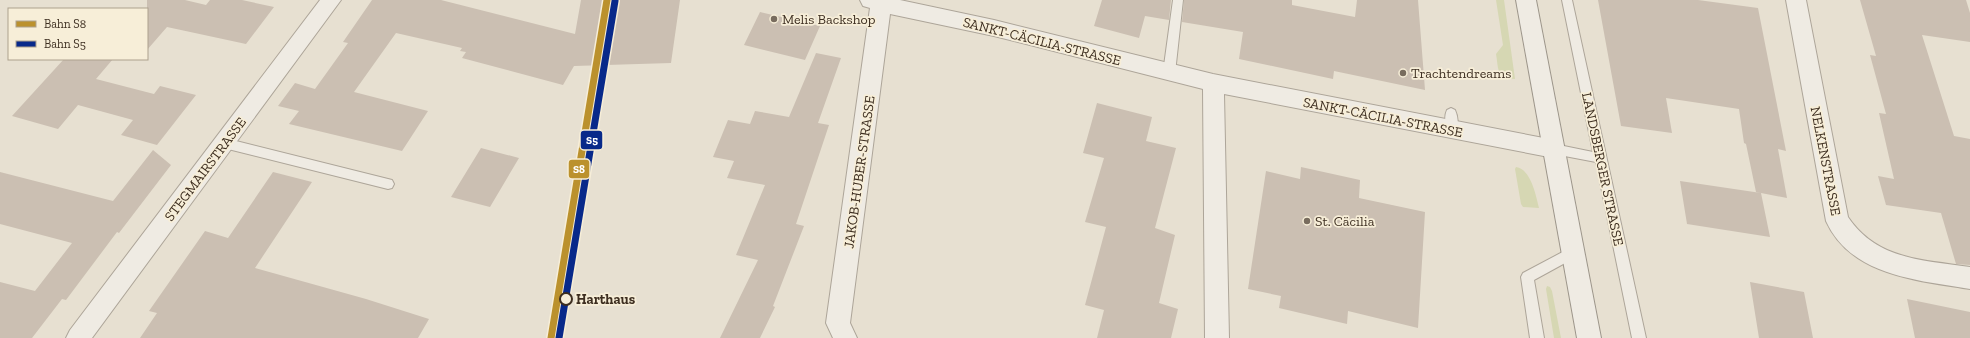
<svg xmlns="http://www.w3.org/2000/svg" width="1970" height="338" viewBox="0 0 1970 338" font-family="'Zilla Slab',serif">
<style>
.green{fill:#d6d7b3}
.building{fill:#cbbfb2}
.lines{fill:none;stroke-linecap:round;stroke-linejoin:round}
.lane-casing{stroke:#ada599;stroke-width:2}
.street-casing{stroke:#ada599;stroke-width:2}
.secondary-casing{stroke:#9c958a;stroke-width:2}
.lane{fill:#efebe3;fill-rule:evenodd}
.street{fill:#efebe3;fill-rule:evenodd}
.secondary{fill:#efebe3;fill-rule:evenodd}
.rail-1-casing{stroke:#f7eed8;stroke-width:10}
.rail-2-casing{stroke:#f7eed8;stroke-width:10}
.rail-1{stroke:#bb912d;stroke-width:7}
.rail-2{stroke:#08298a;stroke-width:7}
.poi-dot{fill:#786c5e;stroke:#f7eed8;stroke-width:1.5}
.stop-dot{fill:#f7eed8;stroke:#3d2e20;stroke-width:2}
.labels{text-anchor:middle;stroke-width:3.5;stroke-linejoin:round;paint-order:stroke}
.poi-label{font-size:14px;fill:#3d2e20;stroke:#f7eed8;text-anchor:start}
.street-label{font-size:14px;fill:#3d2e20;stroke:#f7eed8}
.stop-label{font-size:14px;font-weight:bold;fill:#3d2e20;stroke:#f7eed8;text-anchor:start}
.line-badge{stroke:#f7eed8;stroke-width:1.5}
.badge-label{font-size:11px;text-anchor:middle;font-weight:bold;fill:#fff}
</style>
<rect width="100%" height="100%" fill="#e7e0d1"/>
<!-- green -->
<path class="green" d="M1496 0H1504L1515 79C1496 78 1499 71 1496 54L1503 45Z
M1516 167C1531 169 1536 196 1539 208L1523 207 1521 204 1515 169Z
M1547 286 1550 287 1552 291 1561 338H1554L1546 289Z"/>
<!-- building -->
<path class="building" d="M147 0H185L206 5 210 0H242L274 7 246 44 167 27 147 50Z
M372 0H441L575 34 581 0H680L671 63 574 66 563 85 462 58 466 52 460 51 462 48 396 33 354 92 428 111 402 151 289 124 299 111 278 106 295 83 315 89 348 43 343 42Z
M1102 0H1171L1169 20 1145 16 1139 38 1094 26Z
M1184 0H1292V5L1355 17 1357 0H1418L1425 90 1334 71 1333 79 1239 59 1243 32 1182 22Z
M1598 0H1698L1758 8 1786 151 1778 149 1787 198 1756 192 1746 144 1744 143 1739 109 1666 98 1672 133 1621 126Z
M1860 0H1966L1970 13V42L1922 35 1954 136 1970 139V265L1956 264 1941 213 1886 205 1878 176 1894 179 1879 113 1886 114 1870 55 1876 56Z
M760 12 820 26 805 60 744 45Z
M816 53 841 58 818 123 829 125 796 224 804 226 773 306 775 307 760 338H720L758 260 736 255 765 185 727 178 734 161 713 157 728 120 750 124 755 111 789 117Z
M64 59H113L96 79 154 94 160 86 196 95 157 145 121 135 133 120 78 105 58 129 12 116Z
M1097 103 1152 117 1146 141 1176 148 1155 228 1175 235 1159 303 1178 309 1171 338H1097L1104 310 1085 305 1106 227 1085 222 1104 158 1083 153Z
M481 148 519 158 490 207 451 197Z
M153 150 171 165 119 233 117 232 66 300 62 299 32 338H0V282L35 291 72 243 0 224V172L113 201Z
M1301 167 1360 180 1359 198 1425 212 1418 328 1348 311 1347 324 1279 308 1281 296 1248 289 1266 171 1300 179Z
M273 172 312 182 255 268 366 299 429 319 418 338H140L157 313 149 311 205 231 228 238Z
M1680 181 1761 193 1770 237 1687 224Z
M1750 282 1804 292 1813 338H1759Z
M1907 299 1970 312V338H1915Z"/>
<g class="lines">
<!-- lane casing -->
<g class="lane-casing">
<path id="lane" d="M1173 0H1183L1175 73 1173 76H1165L1163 73Z
M1562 0H1572L1646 338H1632L1596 162 1554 154 1550 153 1548 149 1550 145 1554 144 1593 152Z
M1451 108 1455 110C1458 116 1459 127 1456 134L1452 135 1448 134C1445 127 1444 116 1447 110Z
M224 138 392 180 394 184 392 188 388 189 220 147 218 143 220 139Z
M1572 247 1576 249 1578 253 1576 257 1534 280 1544 338H1530L1521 277 1523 273Z"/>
</g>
<!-- street casing -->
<g class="street-casing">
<path id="street" d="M320 0H341L92 338H66L70 330Z
M860 0H900L994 20 1213 74 1554 140 1562 142 1565 149 1562 156 1554 158 1224 94 1229 338H1205L1203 89 994 36 890 14 850 323 857 338H833L826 323 870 8 863 6Z
M1786 0H1806L1848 217C1877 260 1923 260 1970 267V289C1917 280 1851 276 1826 221Z"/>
</g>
<!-- secondary casing -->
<g class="secondary-casing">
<path id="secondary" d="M1516 0H1536L1601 338H1577Z"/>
</g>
<!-- lane -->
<use href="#lane" class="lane"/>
<!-- street -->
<use href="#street" class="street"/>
<!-- secondary -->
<use href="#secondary" class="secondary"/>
<!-- rail-1 casing -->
<g class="rail-1-casing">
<path id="rail-1" d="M551 338 607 0"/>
</g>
<!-- rail-2 casing -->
<g class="rail-2-casing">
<path id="rail-2" d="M559 338 615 1"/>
</g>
<!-- rail-1 -->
<use href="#rail-1" class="rail-1"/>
<!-- rail-2 -->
<use href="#rail-2" class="rail-2"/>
</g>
<!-- markers -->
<g class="poi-dot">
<circle cx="774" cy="19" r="4"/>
<circle cx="1403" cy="73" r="4"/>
<circle cx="1307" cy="221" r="4"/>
</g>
<circle class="stop-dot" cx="566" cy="299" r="6"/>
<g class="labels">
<!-- poi labels -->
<g class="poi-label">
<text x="782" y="24">Melis Backshop</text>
<text x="1411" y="78">Trachtendreams</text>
<text x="1315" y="226">St. Cäcilia</text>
</g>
<!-- street labels -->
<g class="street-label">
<text transform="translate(1042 41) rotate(14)" y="5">SANKT-CÄCILIA-STRASSE</text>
<text transform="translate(1383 117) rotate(11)" y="5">SANKT-CÄCILIA-STRASSE</text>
<text transform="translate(1826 161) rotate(79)" y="5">NELKENSTRASSE</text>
<text transform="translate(205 169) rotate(-53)" y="5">STEGMAIRSTRASSE</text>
<text transform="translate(1603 169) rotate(78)" y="5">LANDSBERGER STRASSE</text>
<text transform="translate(859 172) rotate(-82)" y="5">JAKOB-HUBER-STRASSE</text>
</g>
<!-- stop labels -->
<g class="stop-label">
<text x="576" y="304">Harthaus</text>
</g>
</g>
<g class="line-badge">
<rect x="580" y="130" width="23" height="20" rx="4" fill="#08298a"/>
<rect x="568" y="159" width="22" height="20" rx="4" fill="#bb912d"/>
</g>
<g class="badge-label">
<text x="592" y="144">S5</text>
<text x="579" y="173">S8</text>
</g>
<!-- legend -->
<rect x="8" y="8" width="140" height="52" fill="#f7eed8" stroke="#ada18e"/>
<rect x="16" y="21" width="20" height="6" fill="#bb912d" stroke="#ada18e"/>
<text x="44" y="28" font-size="12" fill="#3d2e20">Bahn S8</text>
<rect x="16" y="41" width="20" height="6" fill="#08298a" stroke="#ada18e"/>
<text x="44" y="48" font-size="12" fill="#3d2e20">Bahn S5</text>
</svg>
